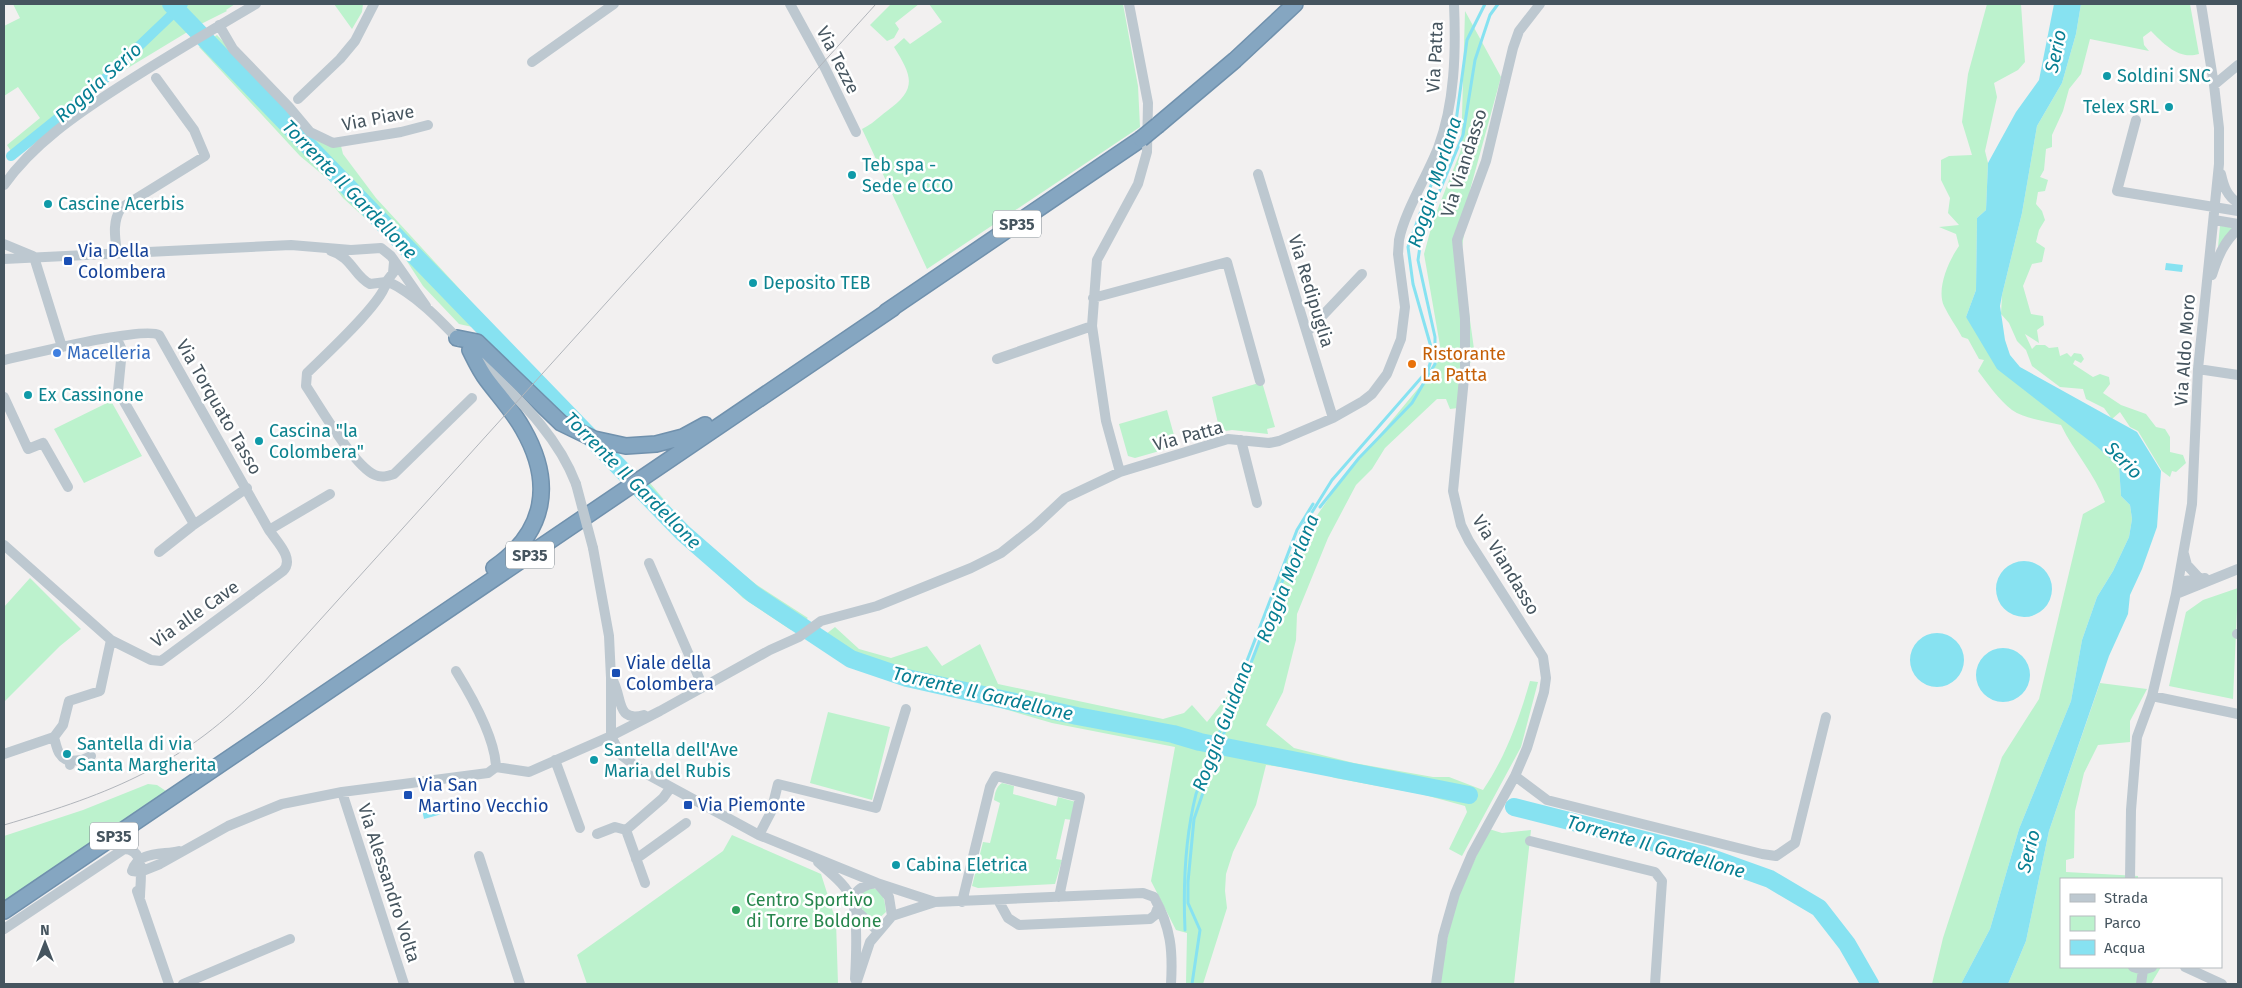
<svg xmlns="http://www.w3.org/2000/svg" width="2242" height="988" viewBox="0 0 2242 988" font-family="'Fira Sans',sans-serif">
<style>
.green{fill:#bcf2cd}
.water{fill:#87e2f1}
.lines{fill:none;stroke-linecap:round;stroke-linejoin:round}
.stream{stroke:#87e2f1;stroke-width:3}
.canal{stroke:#87e2f1;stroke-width:10}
.river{stroke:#87e2f1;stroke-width:18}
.highway-casing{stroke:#7091ad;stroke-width:18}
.minor{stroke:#bdc8d0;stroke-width:10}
.highway{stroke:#85a6c1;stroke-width:15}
.tram{stroke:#b1b5bb;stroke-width:1}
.highway-bridge-casing{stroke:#7091ad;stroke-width:18;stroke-linecap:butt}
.minor-bridge{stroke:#bdc8d0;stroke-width:10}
.highway-bridge{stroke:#85a6c1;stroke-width:15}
.culture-dot{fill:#0f9aa8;stroke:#fff;stroke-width:2}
.transit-dot{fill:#1a4fb4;stroke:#fff;stroke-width:2}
.shop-dot{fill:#3f7fe0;stroke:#fff;stroke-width:2}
.food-dot{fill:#e8710a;stroke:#fff;stroke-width:2}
.leisure-dot{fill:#2e9e5b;stroke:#fff;stroke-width:2}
.labels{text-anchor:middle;stroke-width:5;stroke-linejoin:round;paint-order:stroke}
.shield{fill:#fff;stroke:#7e888f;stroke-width:1}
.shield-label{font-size:16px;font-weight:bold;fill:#46555f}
.street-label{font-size:18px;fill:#46555f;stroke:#fff}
.culture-label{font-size:18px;fill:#0d838f;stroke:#fff;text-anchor:start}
.transit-label{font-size:18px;fill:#164399;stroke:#fff;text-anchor:start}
.shop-label{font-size:18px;fill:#366cbe;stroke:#fff;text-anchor:start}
.food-label{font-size:18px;fill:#c56008;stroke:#fff;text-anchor:start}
.leisure-label{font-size:18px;fill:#27864d;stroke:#fff;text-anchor:start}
.water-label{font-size:19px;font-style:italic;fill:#077f93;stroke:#fff}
</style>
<rect width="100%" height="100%" fill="#f2f0f0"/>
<!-- green -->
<path class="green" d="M13 4H235L226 10 227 11 199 25 113 77 15 157 7 145 40 118 18 87 4 96V26L20 18Z
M334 4H363L362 12 352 29Z
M891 4H919L895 23 899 29 894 38 887 41 870 25Z
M929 4H1123L1138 86 1140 127 927 269 862 129C871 125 879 117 887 111 918 89 912 76 894 47L904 38 910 44 942 22Z
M1987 4H2021L2025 62 2018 70 1994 83 1997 97 1985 151 1988 163 1986 210 1977 218 1976 290 1966 317 2119 466 2121 496 2130 505 2132 519 2129 537 2113 571 2097 597 2082 640 2071 701 2019 829 1990 929 1961 984H1932L1943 938 2002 757 2039 699 2083 514 2105 502C2095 474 2074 452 2061 425 2046 421 2025 419 2012 410 1999 400 1988 384 1978 371L1984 360 1979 359 1968 339 1962 337C1957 327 1949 317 1944 306 1936 289 1949 260 1959 246L1956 234 1939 227 1959 225 1948 213 1950 198 1941 180V160L1949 156 1972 155 1962 122 1968 74Z
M2081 4H2190L2199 54C2179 60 2165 45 2151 31L2143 37 2144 45 2149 51 2090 39 2081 74 2069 89 2063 111 2052 135V147L2046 149 2044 170 2040 177 2048 180 2045 191 2038 192 2036 204 2042 211 2045 220 2039 230 2036 242 2045 248 2042 262 2032 264 2023 286 2031 314 2043 316 2044 325 2037 330 2039 343 2025 334 2032 349 2036 345H2045L2049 348 2058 347 2060 356 2067 353 2071 357 2074 353 2081 354 2084 359 2081 363 2075 360 2073 364 2093 377 2100 374 2109 377 2110 384 2103 393 2121 405 2146 414 2156 427 2165 429 2170 437V452L2183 455 2186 463 2176 472 2172 471 2170 477 2162 471 2138 431 2130 427 2120 412 2112 419 2104 408 2086 399 2083 389 2060 387 2032 366 2026 350 2017 341 2009 323 2001 314 2002 295 2022 213 2037 126 2062 83 2076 34Z
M1465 11 1501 77 1470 190 1461 255 1474 349 1458 408 1450 409 1446 399H1437L1385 448 1372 469 1356 485 1328 538 1297 614 1296 640 1283 692 1266 725 1294 748 1354 763 1433 777H1449L1483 790C1506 756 1519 719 1530 681L1538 682 1521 747 1462 856 1449 849 1467 812 1465 806 1421 794 1335 778 1318 772 1266 765 1256 805 1233 852 1226 874 1225 891 1227 908 1203 984H1186L1187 933 1176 930 1151 881 1175 747 1052 723 862 667 816 642 835 627 859 649 891 658 927 646 942 666 980 644 998 684 1163 719 1184 713 1192 705 1207 722 1229 694 1248 676 1284 564 1335 489 1421 385 1428 373 1442 357 1424 254 1433 221 1461 150Z
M217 35 314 136 341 146 343 154 376 198 535 371 528 379 477 328 459 324 423 286 399 249 343 198 329 180 300 156 199 47Z
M2220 226 2234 227 2218 247Z
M1262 382 1275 427 1267 429 1268 434 1232 430 1220 432 1212 397Z
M111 401 142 456 84 483 54 429Z
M1167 410 1177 446 1135 458 1128 456 1119 424Z
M650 483 693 534 757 585 808 618 791 630 743 598 637 493Z
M30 578 81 629 60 646 4 702V607Z
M2238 588 2233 699 2169 686 2186 612 2203 600Z
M2100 683 2147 689 2130 721V742L2098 745 2084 773 2075 811 2074 858 2066 860V872L2138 876V879H2061V967H2161L2151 984H2008L2026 941 2049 831Z
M828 712 890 727 872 800 810 783Z
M1002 783 1014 786 1013 794 1056 806 1058 797 1076 802 1072 820 1065 819 1056 859 1062 860 1055 884 978 888 972 886 983 842 990 843 1000 803 994 800C995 793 996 787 1002 783Z
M148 784 157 785 166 791 4 902V836L83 810Z
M1489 829 1502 833 1531 830 1514 984H1439L1454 904Z
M732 835 821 874 836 921 838 984H587L577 955 723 851Z
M873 888C884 891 885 902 886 912L876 921 867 916 856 900 861 892Z"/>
<!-- water -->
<path class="water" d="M2054 4H2081L2076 34 2062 83 2037 126 2022 213 2002 295 2000 306 2005 340 2010 355 2020 367 2137 432 2161 471 2157 527 2142 569 2130 595 2128 614 2109 656 2049 831 2026 941 2008 984H1961L1990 929 2019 829 2071 701 2082 640 2097 597 2113 571 2129 537 2132 519 2130 505 2121 496 2119 466 2096 446 1997 369 1966 317 1976 290 1977 218 1986 210 1988 163 2016 112 2039 80Z
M2166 263 2183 265 2182 272 2165 270Z
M1996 589a28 28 0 1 1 56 0a28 28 0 1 1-56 0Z
M1910 660a27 27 0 1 1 54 0a27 27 0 1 1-54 0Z
M1976 675a27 27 0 1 1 54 0a27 27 0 1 1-54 0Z
M439 805 442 814 424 819 422 810Z"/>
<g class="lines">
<!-- stream -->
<path class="stream" d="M1320 507 1359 458 1412 403 1435 364V337L1418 260 1422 233 1463 135 1475 60 1490 15 1498 4
M1185 930C1183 885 1185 838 1196 794L1297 530 1313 504
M1192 984 1200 930 1188 903V882L1194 819 1219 746 1304 525 1332 480 1428 370 1433 354 1413 284 1408 247 1426 197 1455 129 1467 40 1485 4"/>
<!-- canal -->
<path class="canal" d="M11 156 92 91 183 4"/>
<!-- river -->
<path class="river" d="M171 4 683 533 753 594 851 659 907 678 1077 716 1173 734 1200 742 1469 795
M1514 807 1703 855 1770 879 1819 908 1847 944 1870 984"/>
<!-- highway casing -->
<g class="highway-casing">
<path id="highway" d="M1158 125 1235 60 1295 4
M886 312 1141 139
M457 338 477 342 561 423 594 439 626 446 656 444 683 437 705 425
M470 350C475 360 480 371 487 380 499 396 513 411 523 429 554 483 546 532 494 568
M4 911 893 308"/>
</g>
<!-- minor -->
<path class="minor" d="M790 4 825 68 856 132
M219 25 233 49 289 107 310 132 333 143 401 132 428 125
M532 62 614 4
M2214 85 2238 65
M298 99 340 59 355 41 374 4
M2136 120 2117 191 2238 211
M1258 174 1333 418
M2221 174C2224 187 2227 196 2238 203
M4 185C33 144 77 114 119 87 164 58 210 31 256 4
M2214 220 2238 224
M4 244 33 256
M331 251C352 257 354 276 370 284L386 282 393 273 394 262
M117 253C115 237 112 222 121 208L205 156 194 130 156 78
M34 257 62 347
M4 259 291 245 351 250 381 248 391 256 426 306
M2212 275C2218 256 2224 242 2238 229
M387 281C416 295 438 318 460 341
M386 282C385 301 323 357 307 373L306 386C320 407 354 466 375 475 382 478 388 476 394 474L472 398
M1093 298 1227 262 1260 381
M1307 332 1362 274
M116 337 122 350 118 391 194 524
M997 359 1092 326
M4 360C28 355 143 326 159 335L269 530C277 542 295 559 283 571L161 661 151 660 111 640
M481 362C518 399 557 434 576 484
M2198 369 2238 375
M4 397 28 449 43 443 68 487
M1241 440 1257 503
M1120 472 1106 421 1092 326 1097 260 1138 184 1147 152 1148 103 1129 4
M269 530 330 494
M4 545 111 640 100 691 69 701 63 725 54 737 4 754
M593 548 609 636 611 678V736L621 755 645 773 759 835 877 883 935 902
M159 552 192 526 247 488
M2184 554 2187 565 2199 578
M649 563 703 687
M2178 582 2205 578
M2176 594 2238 569
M2237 634H2238
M456 671C472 697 495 737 496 767
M612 679C623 696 615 723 644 715
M2152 696 2238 714
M54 737C57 748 58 758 70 761V765
M555 760 580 828
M70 761 82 760 91 756
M1515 776 1547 800 1762 854 1776 856 1795 843 1826 717
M342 792 404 984
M597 834 615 827 626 830
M759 835 771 812 778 784 876 808 906 709
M1530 841 1655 872 1662 881 1655 984
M179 851C162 855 138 851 132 871L140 872 160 864 228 826 282 804 342 792 488 773 496 767 529 772 611 736 660 711 770 650 799 637 821 621 877 606 971 568 1001 553 1035 526 1065 498 1120 472 1228 439 1269 443 1279 441 1333 418 1363 401 1372 394 1387 374 1401 339 1405 307 1398 254 1399 240C1404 213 1427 176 1438 148 1455 103 1456 51 1454 4
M479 856 520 984
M636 859 686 823
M818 862C829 872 847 885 852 900 858 916 856 961 855 979
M2130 879 2131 810 2137 737 2152 696 2176 594 2192 504 2198 369 2219 164V128L2214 85 2201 4
M645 883 626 830 663 798 671 787
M137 891 169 984
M998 900 1008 918 1019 925 1150 919 1155 915 1158 907
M962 902 990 787 996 776 1080 797 1059 897
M4 929 124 849C147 849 140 881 140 897
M878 931 858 912 852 899C857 888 866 884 877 883L889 897 892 916
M2133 967 2143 970 2152 967
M2185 967 2222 984
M183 984 290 939
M856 984 870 942 892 916 935 902 1143 893 1154 897C1171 928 1173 950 1171 984
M1436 984 1443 936 1455 894 1472 854 1515 776 1527 748 1544 692 1546 678 1543 657 1469 541 1461 525 1453 491 1465 368V319L1457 240 1486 161 1513 48 1519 31 1540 4
M2141 984 2143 970"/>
<!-- highway -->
<use href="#highway" class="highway"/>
<!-- tram -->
<path class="tram" d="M4 825C113 793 184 765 264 682L876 4"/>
<!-- highway-bridge casing -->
<g class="highway-bridge-casing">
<path id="highway-bridge" d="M1141 139 1158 125"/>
</g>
<!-- minor-bridge -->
<path class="minor-bridge" d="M576 484 593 548"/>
<!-- highway-bridge -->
<use href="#highway-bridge" class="highway-bridge"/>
</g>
<!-- markers -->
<g class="culture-dot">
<circle cx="2107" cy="76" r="5"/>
<circle cx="2169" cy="107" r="5"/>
<circle cx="852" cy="175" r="5"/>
<circle cx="48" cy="204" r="5"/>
<circle cx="753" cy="283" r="5"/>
<circle cx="28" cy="395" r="5"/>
<circle cx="259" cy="441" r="5"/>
<circle cx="67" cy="754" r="5"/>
<circle cx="594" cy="760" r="5"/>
<circle cx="896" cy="865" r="5"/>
</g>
<g class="transit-dot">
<rect x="63" y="256" width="10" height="10" rx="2.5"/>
<rect x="611" y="668" width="10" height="10" rx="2.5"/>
<rect x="403" y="790" width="10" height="10" rx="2.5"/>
<rect x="683" y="800" width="10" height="10" rx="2.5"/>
</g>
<circle class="shop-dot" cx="57" cy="353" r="5"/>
<circle class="food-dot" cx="1412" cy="364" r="5"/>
<circle class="leisure-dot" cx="736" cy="910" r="5"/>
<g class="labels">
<!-- shield labels -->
<g class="shield">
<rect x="993" y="210.5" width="48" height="27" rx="4"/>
<rect x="506" y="541.5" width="48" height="27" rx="4"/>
<rect x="90" y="822.5" width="48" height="27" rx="4"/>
</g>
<g class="shield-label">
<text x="1017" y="230">SP35</text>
<text x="530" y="561">SP35</text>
<text x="114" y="842">SP35</text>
</g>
<!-- street labels -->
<g class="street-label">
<text transform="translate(1435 57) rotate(-87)" y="6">Via Patta</text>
<text transform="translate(838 60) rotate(63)" y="6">Via Tezze</text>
<text transform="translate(378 118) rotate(-11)" y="6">Via Piave</text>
<text transform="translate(1464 163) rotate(-72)" y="6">Via Viandasso</text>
<text transform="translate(1311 291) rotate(73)" y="6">Via Redipuglia</text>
<text transform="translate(2185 350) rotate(-86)" y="6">Via Aldo Moro</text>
<text transform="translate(219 407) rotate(60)" y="6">Via Torquato Tasso</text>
<text transform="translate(1188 436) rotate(-15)" y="6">Via Patta</text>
<text transform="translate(1506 565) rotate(59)" y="6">Via Viandasso</text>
<text transform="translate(195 614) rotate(-35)" y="6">Via alle Cave</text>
<text transform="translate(389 883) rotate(72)" y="6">Via Alessandro Volta</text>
</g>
<!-- culture labels -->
<g class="culture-label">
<text x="2117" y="82">Soldini SNC</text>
<text x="2159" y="113" text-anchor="end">Telex SRL</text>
<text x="862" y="171">Teb spa -<tspan x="862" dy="21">Sede e CCO</tspan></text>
<text x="58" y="210">Cascine Acerbis</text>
<text x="763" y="289">Deposito TEB</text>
<text x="38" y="401">Ex Cassinone</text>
<text x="269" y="437">Cascina "la<tspan x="269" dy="21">Colombera"</tspan></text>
<text x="77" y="750">Santella di via<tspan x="77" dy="21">Santa Margherita</tspan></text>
<text x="604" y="756">Santella dell'Ave<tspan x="604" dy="21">Maria del Rubis</tspan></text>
<text x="906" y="871">Cabina Eletrica</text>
</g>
<!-- transit labels -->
<g class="transit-label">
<text x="78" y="257">Via Della<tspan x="78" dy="21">Colombera</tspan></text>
<text x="626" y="669">Viale della<tspan x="626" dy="21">Colombera</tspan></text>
<text x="418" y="791">Via San<tspan x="418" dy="21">Martino Vecchio</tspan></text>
<text x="698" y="811">Via Piemonte</text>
</g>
<!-- shop labels -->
<g class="shop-label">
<text x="67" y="359">Macelleria</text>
</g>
<!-- food labels -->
<g class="food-label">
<text x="1422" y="360">Ristorante<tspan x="1422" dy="21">La Patta</tspan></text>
</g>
<!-- leisure labels -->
<g class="leisure-label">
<text x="746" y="906">Centro Sportivo<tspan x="746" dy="21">di Torre Boldone</tspan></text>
</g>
<!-- water labels -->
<g class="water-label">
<text transform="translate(2055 51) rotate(-78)" y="7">Serio</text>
<text transform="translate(98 82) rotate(-42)" y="7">Roggia Serio</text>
<text transform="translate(1434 182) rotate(-72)" y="7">Roggia Morlana</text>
<text transform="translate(350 189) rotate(46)" y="7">Torrente Il Gardellone</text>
<text transform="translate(2124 460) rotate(45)" y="7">Serio</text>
<text transform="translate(633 480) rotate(45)" y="7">Torrente Il Gardellone</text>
<text transform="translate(1287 578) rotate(-68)" y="7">Roggia Morlana</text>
<text transform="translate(983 693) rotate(13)" y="7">Torrente Il Gardellone</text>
<text transform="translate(1222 726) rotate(-69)" y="7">Roggia Guidana</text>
<text transform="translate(1656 846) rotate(16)" y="7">Torrente Il Gardellone</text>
<text transform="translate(2028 851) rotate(-76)" y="7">Serio</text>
</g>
</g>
<!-- border -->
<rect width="2242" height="988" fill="none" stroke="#46555f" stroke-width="10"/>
<!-- legend -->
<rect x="2060" y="878" width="162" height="90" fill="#ffffff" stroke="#b5bbbf"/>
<rect x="2070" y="894" width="25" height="8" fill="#bdc8d0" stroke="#b5bbbf"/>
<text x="2104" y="903" font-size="15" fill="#46555f">Strada</text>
<rect x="2070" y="916" width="25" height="15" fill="#bcf2cd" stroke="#b5bbbf"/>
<text x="2104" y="928" font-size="15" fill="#46555f">Parco</text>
<rect x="2070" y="940" width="25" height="15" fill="#87e2f1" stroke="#b5bbbf"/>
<text x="2104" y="953" font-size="15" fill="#46555f">Acqua</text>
<!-- north arrow -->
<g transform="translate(45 943)" stroke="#ffffff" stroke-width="4" paint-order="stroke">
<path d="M0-4L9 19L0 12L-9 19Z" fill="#46555f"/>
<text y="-8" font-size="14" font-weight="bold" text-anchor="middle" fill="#46555f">N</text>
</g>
</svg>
